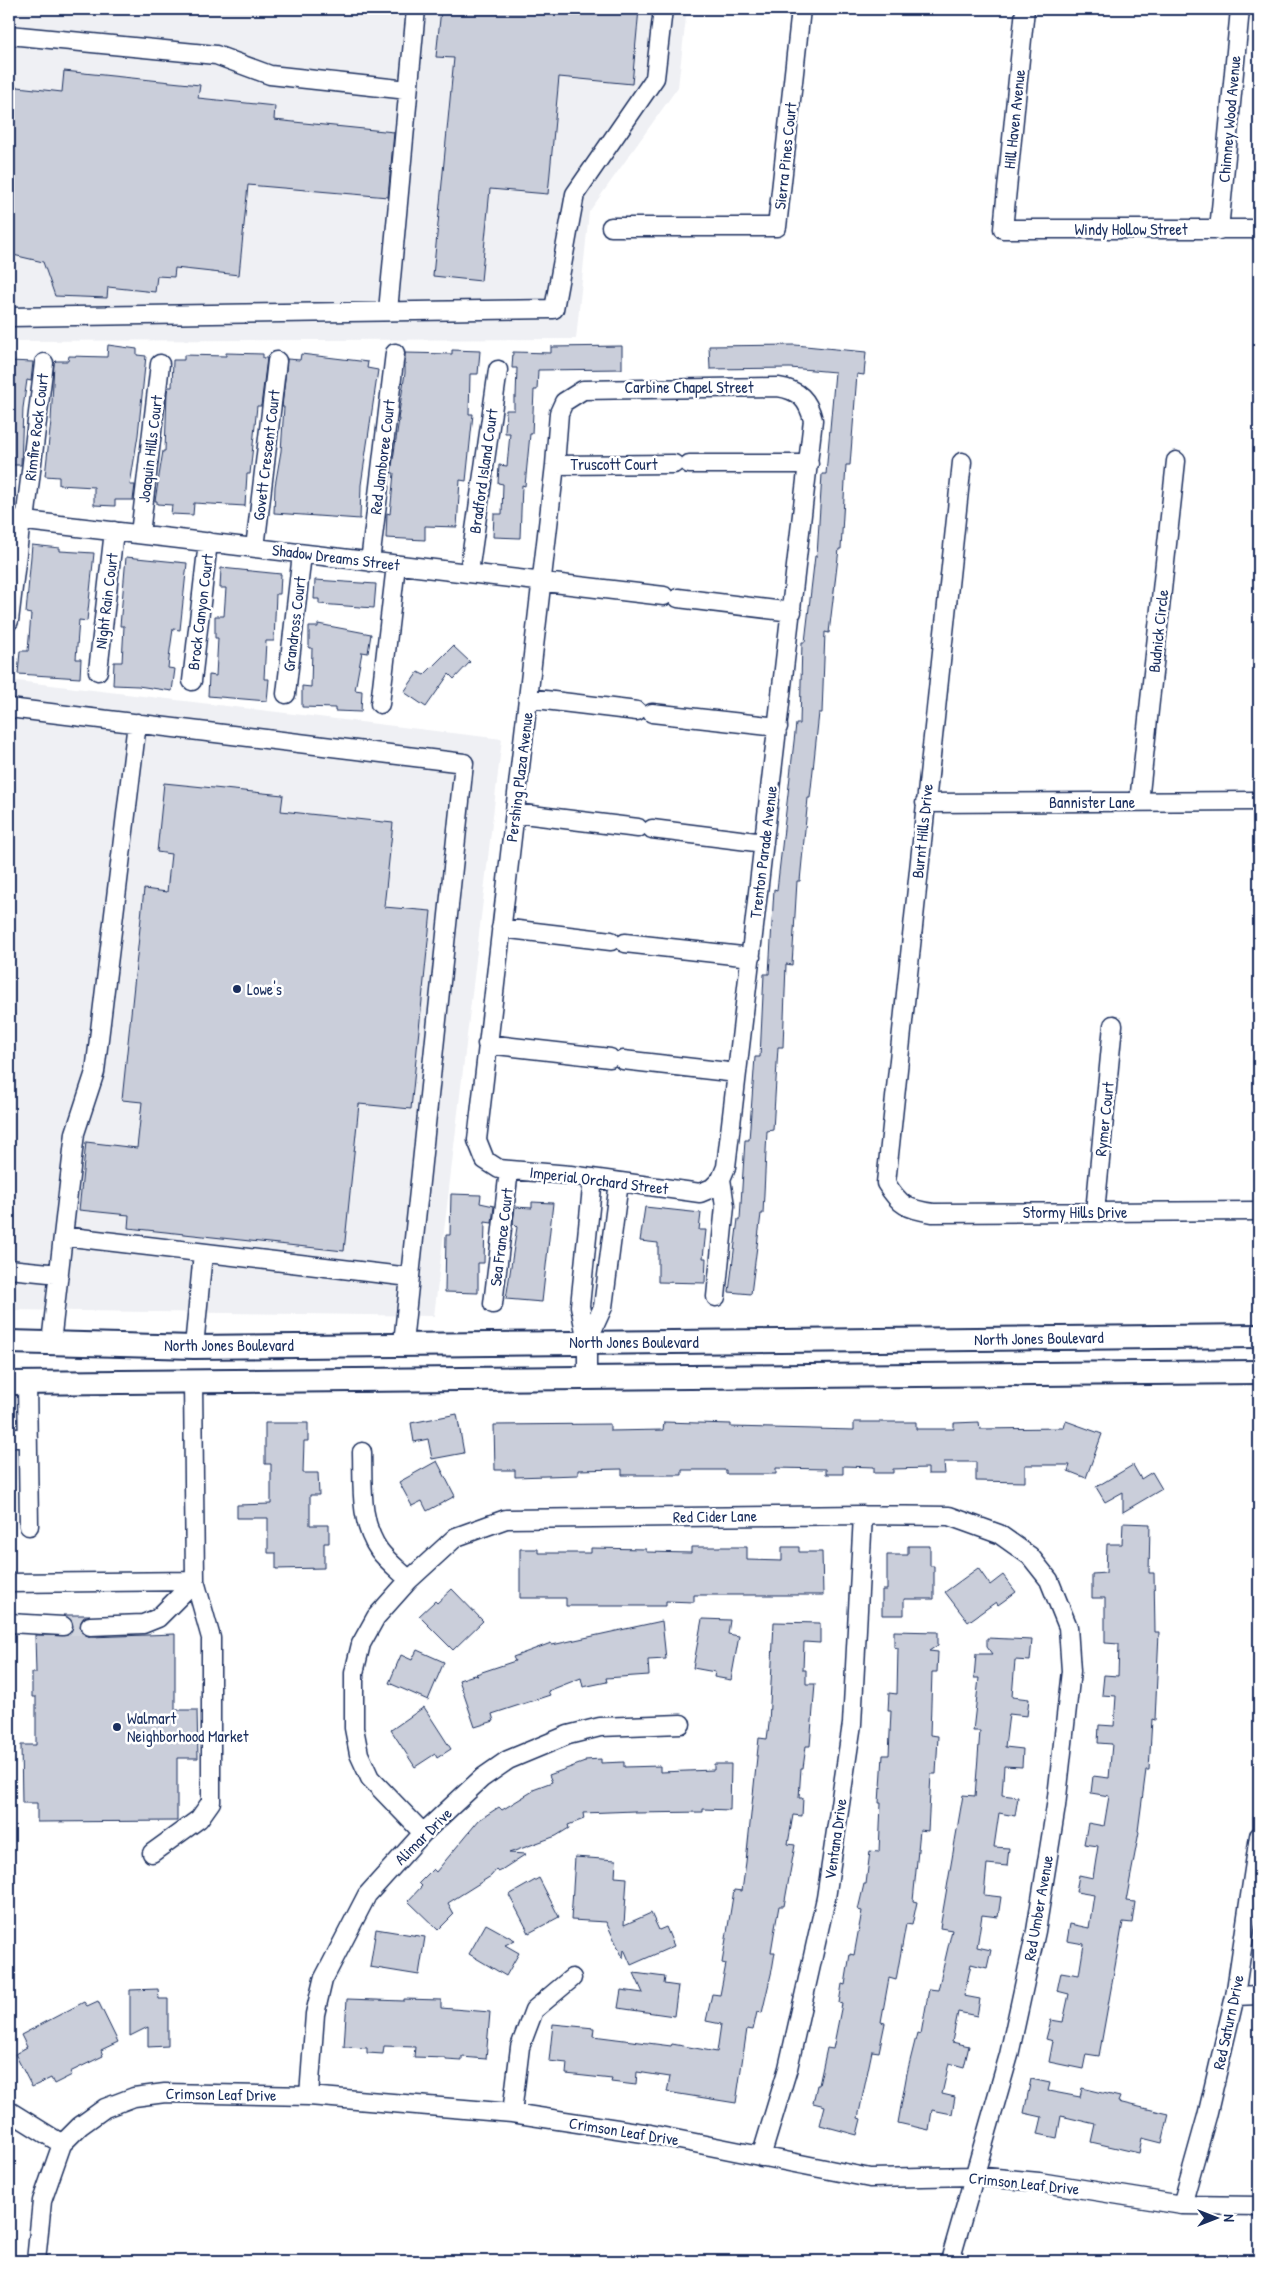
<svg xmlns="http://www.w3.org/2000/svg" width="1268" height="2270" viewBox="0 0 1268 2270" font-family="'Patrick Hand',sans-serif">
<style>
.built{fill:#eff0f4}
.building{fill:#caceda;stroke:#1b2f5e}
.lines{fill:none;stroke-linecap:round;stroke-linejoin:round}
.minor-tunnel{stroke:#d1d5df;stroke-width:18;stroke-dasharray:18 9;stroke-linecap:butt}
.minor-casing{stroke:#1b2f5e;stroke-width:21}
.major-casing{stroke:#1b2f5e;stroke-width:26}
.minor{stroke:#fff;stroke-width:18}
.major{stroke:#fff;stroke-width:22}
.poi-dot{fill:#1b2f5e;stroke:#fff;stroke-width:2}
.labels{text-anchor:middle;stroke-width:5;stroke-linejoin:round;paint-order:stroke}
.street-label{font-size:16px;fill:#1b2f5e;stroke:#fff}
.poi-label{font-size:16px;fill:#1b2f5e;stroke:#fff;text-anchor:start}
</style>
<rect width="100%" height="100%" fill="#fff"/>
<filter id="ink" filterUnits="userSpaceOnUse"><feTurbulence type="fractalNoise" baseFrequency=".02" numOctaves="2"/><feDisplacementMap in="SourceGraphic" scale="10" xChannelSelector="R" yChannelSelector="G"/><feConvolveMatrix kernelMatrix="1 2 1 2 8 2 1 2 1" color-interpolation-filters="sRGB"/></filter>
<g filter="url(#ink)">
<!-- built -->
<path class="built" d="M9 9H687L678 87 589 212 576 339 9 341Z
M9 680 502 739 434 1316 9 1310Z"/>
<!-- building -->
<path class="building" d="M441 9H639L632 84 559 77 548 194 490 189 481 281 433 276 454 58 436 57Z
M64 71 200 85 198 98 275 106 274 120 394 132 388 197 248 185 239 275 175 268 174 277 157 276 155 292 108 287 107 298 55 296 43 262 9 254V86L62 92Z
M108 345 137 349V355L146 356 138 435 130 485H135L133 500H115V506L94 505V487L59 485V477L45 476 51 421 54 363 56 361H68L69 356 107 357Z
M795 345 866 352 864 375 857 374 850 465H846L841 549H839L829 633 825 632 822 713H819L810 798H808L800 881H797L792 965 786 964 783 1047H778L773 1130 767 1131 763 1214H761L751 1294 729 1292 738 1219H740L745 1140H749L755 1057H760L764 974H769L774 889 777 890 796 724H800L802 642H805L815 556H817L822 474H826L835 372 790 368 710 369 709 346Z
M622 346V369L538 370 537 390H534L532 434H530L525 486 522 485 520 538 493 537 494 514H502L503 484 498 483 499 465 507 466 510 433H505L506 410H514V397H516L517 368H512L513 352 551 353V347Z
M452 350 480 351 478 374H470L469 414H473L466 481 460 480 457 527 425 526V540L386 538 387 513 390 514 394 473H391L399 419H398L405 373V353L452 354Z
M226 353 263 354V358H267L261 406H257L250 474H247L245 506 194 503 193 515 171 514 172 505 157 504V501H155L163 451H165L167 392 168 387H172L173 360H184V355L226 356Z
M301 354 368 362 367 368 378 370 361 485 360 519 274 513 275 486 281 451 284 407H282L287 359 300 360Z
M9 361 33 362 31 381 27 380 23 408 21 465H9Z
M32 545 60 548V551L94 553 87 621 79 620 76 659H81L80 678 18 674 20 651H28L31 614 26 613Z
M126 557 187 563 180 630 173 629 170 650 168 668 175 669 172 691 138 686 113 685 114 662H122L124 626H120Z
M221 568 281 574 280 594H276L274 641H266L264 679H269L267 701 208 696 209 675 216 676 218 638H215V616H224L226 588H220Z
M315 580 376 584 374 608 319 604V599H314Z
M318 624 371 634 368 653 362 652 355 690 362 691 361 712 335 711V708L302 707V686L311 687 312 648H309V627H318Z
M453 646 470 662 454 679 449 674 426 707 404 692 418 672 424 675Z
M164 783 283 795 281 811 393 823 384 907 431 911 411 1109 359 1104 344 1251 128 1228 129 1215 79 1210 86 1142 137 1148 142 1102 122 1100 144 889 167 892 171 854 157 852Z
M451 1194 481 1195 480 1203 494 1206 492 1223 485 1222 484 1263H478V1293L445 1292 446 1235H450Z
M532 1202 553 1203 542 1302 506 1299 517 1227 513 1223 515 1207 532 1208Z
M645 1207 701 1213 699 1230H706L703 1258H706L705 1283 658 1282V1243L640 1241Z
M457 1414 464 1453 432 1459 428 1439 414 1442 411 1423Z
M1066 1421 1102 1434 1086 1478 1068 1471 1070 1465H1025V1482L976 1481V1462H944L945 1474H928V1468L893 1469V1473H874V1467L843 1466V1474H826V1469L776 1468V1474H726V1470H682V1475H622V1469L578 1470V1475L515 1477V1470H495L494 1425 610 1424V1431L663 1430 664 1422 731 1424V1427L854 1430V1422H916V1429H954V1423L979 1422 980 1429 1064 1428Z
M265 1423H308V1441H304L303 1473H318L319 1495H310V1525H329V1543H324V1568L276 1569V1553H268V1518H237V1505L271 1504V1464H265Z
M437 1461 455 1496 427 1511 422 1501 412 1506 399 1482Z
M1133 1465 1141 1479 1152 1472 1162 1489 1123 1512V1492L1105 1502 1096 1487Z
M1123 1523 1150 1524 1149 1573H1154L1155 1632H1159L1155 1720 1152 1719 1149 1770H1146L1138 1831 1139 1832 1126 1901 1135 1902 1132 1923 1123 1922 1099 2056 1086 2054 1083 2069 1049 2062 1053 2041 1046 2039 1051 2020 1063 2022 1069 1994 1057 1991 1061 1972 1079 1975 1084 1944 1067 1941 1070 1924 1089 1928 1094 1895 1076 1892 1079 1875 1093 1878 1098 1846 1084 1844 1088 1823 1104 1826 1109 1796 1091 1793 1093 1776 1109 1778 1112 1744 1098 1743 1099 1725 1114 1726 1116 1696 1102 1695 1104 1675 1118 1676 1119 1644 1105 1643V1598H1092V1574L1106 1573 1107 1544H1122Z
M908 1546H930V1566H934V1599H904V1615H882V1590H887V1555H908Z
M691 1547H747V1560L782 1561V1547H799V1552H822L823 1595H694V1602L666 1601V1606H566V1598H520V1549H538V1553H591V1548L646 1549V1552L691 1553Z
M978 1568 990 1585 1003 1575 1016 1592 998 1605 996 1602 968 1622 945 1592Z
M452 1589 483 1621 453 1650 419 1616 435 1601 437 1603Z
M63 1615H90L84 1617 79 1626 81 1632 90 1637 175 1634V1710H197L198 1758H177V1821L37 1822V1803H22L21 1745H36V1697H32V1673H36L35 1635H68L72 1631 73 1622Z
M702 1619 730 1620 728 1634 739 1636 731 1680 714 1677 715 1672 693 1668Z
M662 1621 666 1659 648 1660 649 1675 606 1678 607 1682 583 1687 581 1678 548 1691 550 1695 492 1714 494 1721 475 1727 459 1680 474 1675 478 1676 476 1674 515 1661 513 1657 551 1643 552 1645Z
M774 1622 820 1623V1643L804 1642 803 1670H806V1684H815L810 1746H806L803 1768H801L799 1798H803L802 1816 793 1815 788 1844 795 1845 784 1906H779L775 1928 771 1952H775L772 1970 762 2013 757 2012 753 2030 747 2029 736 2103 667 2092 670 2077 637 2072 636 2085 611 2082 612 2079 566 2074 567 2063 549 2061 553 2024 594 2028 593 2036 671 2046 672 2044 717 2052 721 2024 706 2021 712 1994 720 1995 726 1964 722 1963 734 1890 742 1891 746 1862 759 1738 767 1739 769 1724Z
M894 1631 938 1632V1645L929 1651 938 1652 937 1672H932L930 1735 938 1736 936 1774H931L928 1831 920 1830 913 1901 917 1902 912 1925 906 1924 896 1980 889 1978 881 2022 885 2023 879 2052 872 2051 858 2118 861 2119 857 2135 820 2125 825 2106 813 2103 817 2085H819L827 2048 833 2049 842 2004 839 2003 842 1984 845 1985 850 1954 854 1955 862 1911 858 1910 864 1884H866L870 1851 879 1852 881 1803H879L880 1787 881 1788 883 1755H889L891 1711H888L889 1693 897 1694 898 1648 894 1647Z
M987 1638 1032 1640 1030 1661 1015 1660 1012 1697 1029 1699 1027 1716 1009 1714 1005 1747 1023 1749 1022 1767 1004 1766 1002 1795 1018 1797 1015 1816 999 1813 994 1847 1009 1848 1007 1866 987 1864 984 1895 1001 1897 998 1917 982 1915 977 1947 991 1950 987 1968 971 1964 964 1996 980 1999 977 2016 958 2012 952 2042 969 2046 964 2067 949 2063 942 2094 955 2097 952 2114 932 2110 929 2130 898 2123 907 2073 917 2033 921 2034 929 1989 938 1990 952 1930 940 1928 963 1795 975 1796 980 1731H973L979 1678H974L976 1654H992L987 1647Z
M417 1650 444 1662 428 1700 389 1683 401 1655 412 1660Z
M424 1707 451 1749 437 1758 435 1754 415 1767 391 1730Z
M601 1759V1763L624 1762V1767L660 1766V1772L714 1770V1764H731L730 1810 703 1809V1812L635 1813V1811L583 1813 584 1819 568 1825 569 1828 556 1836 509 1853 526 1854 498 1872 496 1870 491 1876 448 1903 454 1914 438 1930 408 1901 422 1886 419 1883 433 1869 436 1872 479 1820 499 1807 502 1810 533 1791V1789L552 1782 549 1775 585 1762V1760Z
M575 1857 616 1860 615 1877 627 1878 624 1925 651 1913 659 1930 666 1927 674 1946 631 1965 624 1949 623 1958 606 1922 571 1920Z
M539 1878 559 1917 529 1933 509 1895Z
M486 1924 515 1940 505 1945 519 1953 506 1976 469 1954Z
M376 1929 425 1937 419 1975 370 1967Z
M634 1973 665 1977 664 1984 678 1986 674 2016 618 2008 621 1990 643 1993Z
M158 1989 159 1999H168V2046L148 2047V2027L130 2036V1990Z
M347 1999 404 2001V1999L441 2000V2008L490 2012 486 2059 462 2057V2061L446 2060V2058L414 2057 415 2047 384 2046 383 2054 367 2053V2048L344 2047Z
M98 2001 118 2042 101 2050 103 2056 70 2072 72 2075 54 2084 51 2078 32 2087 15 2054 27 2047 21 2035 84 2002 87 2006Z
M1031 2079 1050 2083 1048 2091 1080 2097 1082 2088 1120 2097 1118 2102 1169 2114 1162 2143 1142 2138 1139 2153 1091 2142 1095 2124 1061 2116 1057 2138 1038 2134 1042 2117 1024 2113Z"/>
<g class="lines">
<!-- minor-tunnel -->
<path class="minor-tunnel" d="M63 1626H90"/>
<!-- minor casing -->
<g class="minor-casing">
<path id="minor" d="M1025 9 1003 229H1259
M9 35 216 55 270 75 408 90
M611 227H777L801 9
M1219 230 1240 9
M388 311 416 9
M9 317 554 309 575 194 655 78 663 9
M962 462 886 1183C900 1206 907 1209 933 1213L1259 1211
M689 464H809
M555 465 674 464
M9 519 664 596
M25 521 44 363
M140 534 160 364
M255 548 277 361
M370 562 395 353
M469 572 498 370
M678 598 792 612
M9 621 21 520
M98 671 114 531
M192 681 208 542
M286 694 302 554
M528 698 637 711
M380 704 396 565
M9 708 464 763 403 1343
M652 713 778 727
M1139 802 1176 461
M925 803 1259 801
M515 813 638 828
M652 829 764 843
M501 928 611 941
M625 943 751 957
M487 1044 610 1058
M623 1060 737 1073
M1095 1212 1113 1025
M63 1236 75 1133 95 1072 137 723
M9 1269 59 1274
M716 1297 725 1206 721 1179 726 1167 813 420C808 400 799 390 778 387L583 390 564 402 559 413 555 465 477 1140 485 1160 499 1169 570 1175 700 1193 712 1188 721 1179
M493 1304 509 1170
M587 1342 603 1307 619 1182
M51 1343 63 1236 410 1277
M194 1347 203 1253
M587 1378V1342L580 1306 593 1178
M27 1383 29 1526
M9 1438H28
M362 1452C363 1485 359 1521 379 1550 387 1561 400 1571 409 1580
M9 1583 195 1581 193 1381
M9 1623 63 1626
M90 1626 143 1624 158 1618 195 1581 211 1638V1802L199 1819 152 1853
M423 1833 370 1778 359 1754 354 1728V1673L361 1644 376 1617 409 1580 456 1537 506 1519 863 1515 949 1516 999 1534 1030 1556 1049 1580 1068 1627 1071 1671 1056 1806 1036 1931 1009 2055 950 2261
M1235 1996 1259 1995
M309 2096 315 2014 323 1980 367 1895 423 1833 482 1778 508 1760 568 1735 600 1727 681 1724
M9 2111 62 2144
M512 2113 520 2047 534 2010 572 1978
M761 2157 788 2068 826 1898 852 1724 863 1515
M1182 2205 1207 2116 1235 1996 1259 1836
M36 2261 42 2201 62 2144 80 2126 105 2108 134 2097 165 2093 309 2096 512 2113 650 2134 870 2178 974 2176 1039 2182 1182 2205 1259 2206"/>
</g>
<!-- major casing -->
<g class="major-casing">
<path id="major" d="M9 1342 194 1347 1259 1336
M9 1383 1259 1372"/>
</g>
<!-- minor -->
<use href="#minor" class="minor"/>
<!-- major -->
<use href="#major" class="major"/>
</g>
</g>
<!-- markers -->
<g class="poi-dot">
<circle cx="237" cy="989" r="5"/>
<circle cx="117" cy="1727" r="5"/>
</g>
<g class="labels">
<!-- street labels -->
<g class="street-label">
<text transform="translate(1014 119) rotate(-84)" y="6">Hill Haven Avenue</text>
<text transform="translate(1229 119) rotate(-85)" y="6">Chimney Wood Avenue</text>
<text transform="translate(785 156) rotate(-84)" y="6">Sierra Pines Court</text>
<text x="1131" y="235">Windy Hollow Street</text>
<text x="689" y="393">Carbine Chapel Street</text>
<text transform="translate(36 427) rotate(-83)" y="6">Rimfire Rock Court</text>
<text transform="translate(150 449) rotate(-83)" y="6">Joaquin Hills Court</text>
<text transform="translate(266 455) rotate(-83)" y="6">Govett Crescent Court</text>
<text transform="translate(382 457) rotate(-83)" y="6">Red Jamboree Court</text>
<text x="614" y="470">Truscott Court</text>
<text transform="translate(483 471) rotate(-82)" y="6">Bradford Island Court</text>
<text transform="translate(336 557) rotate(7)" y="6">Shadow Dreams Street</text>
<text transform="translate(106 601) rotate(-83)" y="6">Night Rain Court</text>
<text transform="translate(200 612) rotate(-83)" y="6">Brock Canyon Court</text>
<text transform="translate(294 624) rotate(-83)" y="6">Grandross Court</text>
<text transform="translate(1158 631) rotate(-84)" y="6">Budnick Circle</text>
<text transform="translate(519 777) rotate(-83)" y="6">Pershing Plaza Avenue</text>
<text x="1092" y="808">Bannister Lane</text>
<text transform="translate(922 831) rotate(-84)" y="6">Burnt Hills Drive</text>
<text transform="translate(763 852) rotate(-83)" y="6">Trenton Parade Avenue</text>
<text transform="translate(1104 1119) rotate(-84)" y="6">Rymer Court</text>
<text transform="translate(599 1180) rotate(7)" y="6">Imperial Orchard Street</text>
<text x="1075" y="1218">Stormy Hills Drive</text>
<text transform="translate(501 1237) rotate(-83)" y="6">Sea France Court</text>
<text transform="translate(1039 1338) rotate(-1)" y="6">North Jones Boulevard</text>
<text x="634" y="1348">North Jones Boulevard</text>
<text x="229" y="1351">North Jones Boulevard</text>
<text transform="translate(715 1516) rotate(-1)" y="6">Red Cider Lane</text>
<text transform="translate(423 1836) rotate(-45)" y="6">Alimar Drive</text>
<text transform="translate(835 1839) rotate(-82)" y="6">Ventana Drive</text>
<text transform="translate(1038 1908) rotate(-80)" y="6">Red Umber Avenue</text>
<text transform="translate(1228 2022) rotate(-78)" y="6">Red Saturn Drive</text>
<text transform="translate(221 2094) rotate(1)" y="6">Crimson Leaf Drive</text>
<text transform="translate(624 2131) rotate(9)" y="6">Crimson Leaf Drive</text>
<text transform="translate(1024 2183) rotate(6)" y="6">Crimson Leaf Drive</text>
</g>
<!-- poi labels -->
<g class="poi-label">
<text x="247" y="995">Lowe's</text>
<text x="127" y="1724">Walmart<tspan x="127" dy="18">Neighborhood Market</tspan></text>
</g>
</g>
<!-- margin -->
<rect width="1268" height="2270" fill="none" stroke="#fff" stroke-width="30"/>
<rect x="15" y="15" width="1238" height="2240" fill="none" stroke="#1b2f5e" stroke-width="2" filter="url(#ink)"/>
<!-- north arrow -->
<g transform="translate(1216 2218) rotate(90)" stroke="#ffffff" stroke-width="4" paint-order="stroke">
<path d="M0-4L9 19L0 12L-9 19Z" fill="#1b2f5e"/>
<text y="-8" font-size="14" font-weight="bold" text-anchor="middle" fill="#1b2f5e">N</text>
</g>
</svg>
